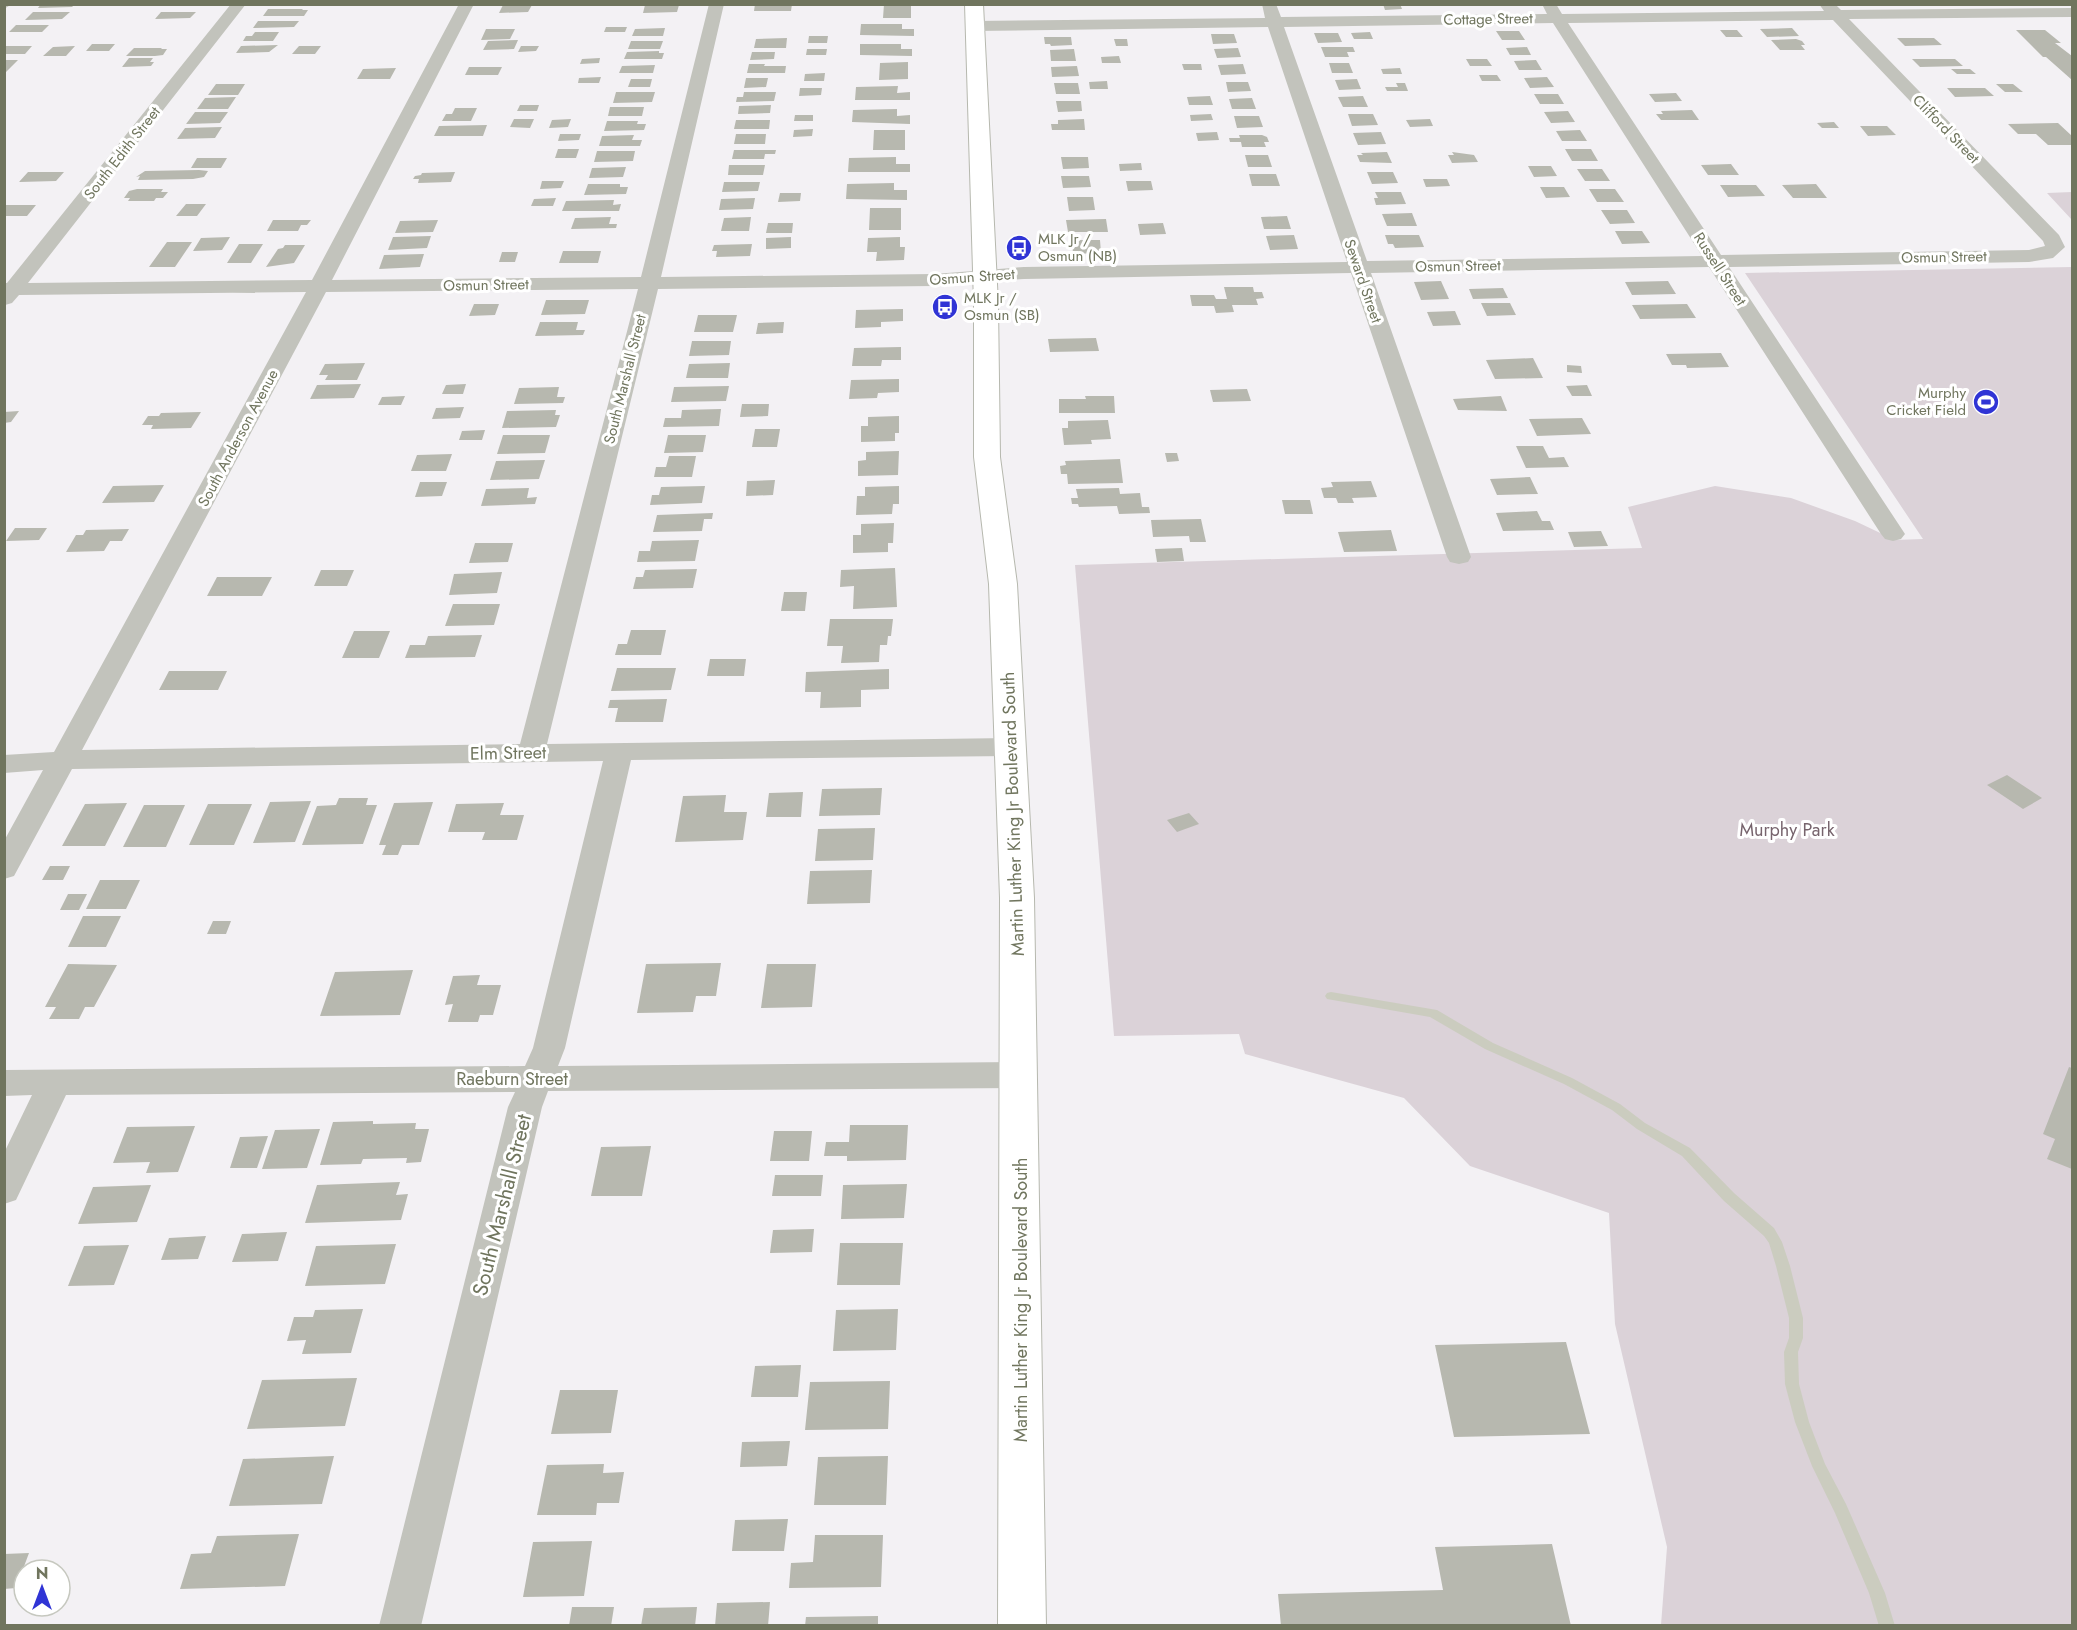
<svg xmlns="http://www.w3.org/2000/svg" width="2077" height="1630" viewBox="0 0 2077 1630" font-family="Jost,sans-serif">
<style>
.green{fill:#dbd2d8}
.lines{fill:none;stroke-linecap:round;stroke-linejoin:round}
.stream{fill:#cbccbf;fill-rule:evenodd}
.building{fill:#b7b8af}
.secondary-casing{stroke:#b6b8ae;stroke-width:2}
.minor{fill:#c2c3bc;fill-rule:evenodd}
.secondary{fill:#fff;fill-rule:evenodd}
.labels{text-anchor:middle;stroke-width:6;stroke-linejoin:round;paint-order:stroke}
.far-street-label{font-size:15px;fill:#70755e;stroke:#fff}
.far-poi-label{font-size:15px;fill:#70755e;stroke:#fff;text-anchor:start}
.street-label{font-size:18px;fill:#70755e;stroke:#fff}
.park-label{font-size:18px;fill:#77646d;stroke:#fff}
.near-street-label{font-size:21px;fill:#70755e;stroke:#fff}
</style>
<rect width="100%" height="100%" fill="#f3f1f4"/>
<!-- green -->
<path class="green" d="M2072 192V220L2047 193Z
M2072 267V1625H1661L1667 1547 1615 1324 1609 1213 1470 1166 1404 1098 1245 1054 1239 1034 1114 1036 1075 565 1642 548 1628 507 1715 486 1791 498 1855 521 1895 540 1923 539 1745 273Z"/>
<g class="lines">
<!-- stream -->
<path class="stream" d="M1331 992 1437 1010 1493 1043 1572 1078 1620 1104 1645 1123 1690 1148 1734 1193 1774 1228 1782 1242 1790 1266 1803 1318V1338L1798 1352 1799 1384 1809 1422 1825 1464 1846 1504 1885 1593 1895 1626H1879L1869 1593 1835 1513 1812 1466 1795 1422 1785 1384 1784 1352 1789 1338V1318L1776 1266 1769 1243 1764 1236 1724 1201 1682 1156 1637 1129 1612 1110 1564 1084 1485 1049 1430 1017 1327 999 1325 996 1327 993Z"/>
</g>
<!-- building -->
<path class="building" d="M41 4H75L72 7 38 8Z
M755 4H792L791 11H754Z
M884 4H911V18H883Z
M1383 4H1400L1402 9 1385 10Z
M503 5H532L528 12 499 13Z
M645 5H679L677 12 643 13Z
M268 9H303L302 10H308L304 16H263Z
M33 12H70L62 19 25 20Z
M161 12H196L190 18 155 19Z
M258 21H299L294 27 253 28Z
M861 24H902V29H914V36L860 35Z
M16 25H49L42 32H9Z
M606 27H627L625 32H604Z
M665 28 663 36H632L635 29Z
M1792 28 1799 36 1767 37 1760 29Z
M486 29H515L510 39 481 40Z
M1720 30H1737L1743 37H1726Z
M2016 30H2045L2061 43H2055L2072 56V80L2046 57H2043Z
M1496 31H1519L1525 40H1502Z
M255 32H279L273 41H243L246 36H252Z
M1370 32 1373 39H1354L1351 33Z
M1314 33H1338L1342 42 1318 43Z
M1211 34H1234L1237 43 1213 44Z
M809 36H828L827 43H808Z
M1044 37H1071L1072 45 1051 46 1050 44H1045Z
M787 38 786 48H754L756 39Z
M1897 38H1934L1942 45 1905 46Z
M1114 39H1127L1128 46H1116Z
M1796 39 1802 41 1805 45H1801L1805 50H1780L1771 40Z
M518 40 514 49 483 50 488 41Z
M631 41H663L660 49H628Z
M92 44H115L109 51H86Z
M860 44H901V49H912V56L860 55Z
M278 45 269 52 236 53 241 46Z
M4 46H32L25 54H4Z
M75 46 66 56H43L53 47Z
M299 46H321L315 54H292Z
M521 46H539L536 51 518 52Z
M1321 47H1353L1355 52H1347L1349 57H1325Z
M1527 47 1531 55H1510L1506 48Z
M134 48H162L161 49H167L163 55 155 56H126Z
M1238 48 1241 57 1217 58 1214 49Z
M807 49H827L826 55H806Z
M1074 49 1076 61H1051L1050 50Z
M659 51V53H664L662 59H624L627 52Z
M752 52H775L774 59 750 60Z
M1119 56 1121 63H1102L1101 57Z
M129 58H153L150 62H154L151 66 122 67Z
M600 58 599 63 580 64 582 59Z
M1466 59H1487L1492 66H1470Z
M1912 59H1955L1963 66 1920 67Z
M4 60H18L4 74Z
M1536 60 1542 70H1519L1514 61Z
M908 62V79L879 80 880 63Z
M1329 63H1349L1353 73H1332Z
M749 64H765L764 66H786L785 73H747Z
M1182 64H1201L1202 70H1184Z
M1243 64 1246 74 1221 75 1218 65Z
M655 65 653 73H619L622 66Z
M1077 66 1079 76 1052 77 1051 67Z
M469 67H502L498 75H465Z
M396 68 390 79H357L363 69Z
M1400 68 1402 74H1383L1381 69Z
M1951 69H1970L1976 74H1957Z
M825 73 824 81H804L805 74Z
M1479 75H1497L1501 81H1482Z
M601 77 599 83H578L579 78Z
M1547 77 1554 87 1530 88 1524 78Z
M746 78H768L766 87 744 88Z
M631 79H652L650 87H628Z
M1357 79 1361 89 1339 90 1335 80Z
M1107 81 1108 89H1090L1089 82Z
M1226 82H1248L1251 91 1228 92Z
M1054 83H1078L1080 94H1056Z
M1396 83H1405L1408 91H1387L1385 87H1398Z
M216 84H245L238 95H208Z
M1996 84H2013L2023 92H2005Z
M898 86 897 93 910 92V100H855L856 87Z
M800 88H822L821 95 799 96Z
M1947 88H1985L1994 96 1955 97Z
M616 92H655L652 102 613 103Z
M744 92H776L774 101 736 102 737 97H743Z
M1676 93 1682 101 1655 102 1649 94Z
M1534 94H1558L1564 104H1540Z
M1210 96 1213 105H1189L1187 97Z
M1363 96 1368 107H1343L1338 97Z
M236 97 228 109H197L205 98Z
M1252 98 1256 109H1232L1229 99Z
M1056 101H1081L1082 111 1058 112Z
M520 105H539L537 111H517Z
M771 105 770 113 738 114 739 106Z
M610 107H644L642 116H608Z
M455 108H477L471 121H442L446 114H452Z
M897 109V116L910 115V124L852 122 853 110Z
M1692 110 1699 120H1661L1656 114H1663L1661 111Z
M1568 111 1575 122 1551 123 1544 112Z
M195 112H228L220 123 186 124Z
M1211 114 1213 120 1191 121 1190 115Z
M1348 114H1373L1378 125 1352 126Z
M795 115H813V121H794Z
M1234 116H1259L1263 127 1237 128Z
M514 119H534L530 128 510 127Z
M571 119 568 127 549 128 552 120Z
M1084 119 1085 130H1052L1051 124H1058V120Z
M1430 119 1433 126 1410 127 1406 120Z
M736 120H770L769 129H734Z
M607 121H638L637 124H646L644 130 604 131Z
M1834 122 1839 128H1822L1817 123Z
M2058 123 2072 136V145H2048L2036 134H2018L2008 124Z
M487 125 483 136H434L439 126Z
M1860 126H1887L1896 135 1868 136Z
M222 127 215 138 177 139 185 128Z
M813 129 812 136 793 137 794 130Z
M874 130H905V150H873Z
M1580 130 1587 141H1562L1556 131Z
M1217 132 1219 140 1198 141 1196 133Z
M1381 132 1386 144 1358 145 1353 133Z
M560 134H581L579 140 558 141Z
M736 134H766L765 144H734Z
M634 135 632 140H642L640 146H599L602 136Z
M1239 135H1262L1267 137 1269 142H1264L1266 147H1242L1241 142H1230L1229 138H1240Z
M558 149H579L576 158H555Z
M1565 149H1591L1598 161H1572Z
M734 150H776L775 154H765L764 159H732Z
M597 151H635L633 161 594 162Z
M1387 152 1392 163 1360 162 1357 155H1363L1361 153Z
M1452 152 1474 155 1478 162 1452 163 1448 155H1454Z
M1245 155H1268L1272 167H1248Z
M896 157V164H910V172H848L849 158Z
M1061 157H1088L1089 168 1063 169Z
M197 158H227L221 168H191Z
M1141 163 1142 170 1120 171 1119 164Z
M1731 164 1739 175H1708L1701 165Z
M729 165H765L763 175H728Z
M1528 166H1551L1557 176 1534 177Z
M626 167 623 177 589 178 592 168Z
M1577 169H1602L1610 181H1585Z
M199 170 208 171 204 177 193 179 138 180 140 176 136 177 145 171Z
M28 172H64L56 181 19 182Z
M455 172 451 182 418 183 419 179H413L415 176 421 175 422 173Z
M1367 172H1393L1398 183 1372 184Z
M1249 174H1276L1280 186H1252Z
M1061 176H1089L1091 187 1063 188Z
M1423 179H1447L1450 186 1426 187Z
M542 181H564L561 188 540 189Z
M1126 181H1151L1153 190 1128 191Z
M724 182H760L758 191 722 192Z
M894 183V190H907V200L846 199 847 184Z
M588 184H620V187H628L626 194 584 195Z
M1816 184 1827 198H1793L1782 185Z
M1720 185H1756L1765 196 1728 197Z
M1540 187H1564L1570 197 1546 198Z
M137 189H163L161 192H168L163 198H156L154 201H128L130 198H124L129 191Z
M1589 189H1615L1624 202H1597Z
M1375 192H1401L1406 204 1376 205 1374 198H1378Z
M780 193H801L800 201 778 202Z
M1067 197H1093L1095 210 1069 211Z
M556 198 553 206H531L534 199Z
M755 198 753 209 719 210 721 199Z
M614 200 613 205 621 204 619 211H562L566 201Z
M186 204H206L197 216H176Z
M4 205H36L27 216H4Z
M870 208H901V230H869Z
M1601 210H1627L1635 223 1610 224Z
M1412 213 1417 226H1387L1382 214Z
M1287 216 1291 229H1264L1261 217Z
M611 217 609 224H617L616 228 571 229 575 218Z
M751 217 749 231H721L724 218Z
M1106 219 1108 232H1068L1066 220Z
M273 220H311L307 225H301L298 231H267Z
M438 220 433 232 395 233 400 221Z
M768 223H793L792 233H766Z
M1163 223 1166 234 1140 235 1138 224Z
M1615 231H1642L1650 243 1622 244Z
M1294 235 1298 249 1270 250 1266 236Z
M1385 235H1419L1424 247 1395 248 1393 244H1388Z
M431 236 427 248 388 250 393 237Z
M230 237 222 250 193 251 201 238Z
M791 237V248L766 249V238Z
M900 237V247H905L904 260 876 261 877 252H867L868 238Z
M1072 240H1100L1101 253 1073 254Z
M167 242H192L175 267H149Z
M239 244H263L251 263H227Z
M752 244 750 256 716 257 717 251H712L714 245Z
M285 245H305L294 263 266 267 278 249 283 248Z
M563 251H601L598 263H559Z
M502 252H518L515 262H499Z
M424 254 420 267 379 269 384 255Z
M1441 281 1449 299 1421 300 1414 282Z
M1668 281 1676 294 1632 295 1625 282Z
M1224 287H1253L1254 292H1262L1264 298 1256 299 1258 305H1232L1234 312 1216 313 1214 306H1192L1190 295H1214L1216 299H1227Z
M1503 288 1508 298 1473 299 1469 289Z
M546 300H589L585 314 541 315Z
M1481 303H1510L1516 315 1487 316Z
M474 304H499L495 315 469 316Z
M1687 304 1696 318 1640 319 1632 305Z
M903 309V321L881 322V327L855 328 856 310Z
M1455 311 1461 325 1433 326 1427 312Z
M698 315H737L733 332H694Z
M540 322H578L576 330H585L583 335 535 336Z
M784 322 783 333 756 334 758 323Z
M1096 338 1099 351 1050 352 1048 339Z
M692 341H731L729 355 689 356Z
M901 347V360H882L881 366H852L854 348Z
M1721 353 1729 367 1687 368 1686 365H1672L1666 354Z
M1533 358 1543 378 1495 379 1486 360Z
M365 363 357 380H325L328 375H319L325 364Z
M730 363 728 378H686L689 364Z
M1567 365 1581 366 1582 373 1567 372Z
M899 379V392L878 393 877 398 849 399 851 380Z
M361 384 354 398 310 399 317 385Z
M466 384 463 394H442L446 385Z
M1587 385 1592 396H1572L1566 386Z
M729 386 726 401 671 402 674 387Z
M559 387 557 397H565L563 403 514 404 519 388Z
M1247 389 1251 401 1213 402 1210 390Z
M405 396 401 405H378L382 397Z
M1085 396H1114L1115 413H1059V399H1086Z
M1501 396 1507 411 1458 410 1453 399Z
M742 404H769L768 416 740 417Z
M464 407 460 418 432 419 436 408Z
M721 409 719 426 663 427 665 418H681L682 410Z
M556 410 555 415H560L556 427 502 428 507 411Z
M19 411 11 422 4 423V412Z
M201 412 191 428 151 429 153 425H142L148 416H159L161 413Z
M899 416V433H895V441L861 442V426H868V417Z
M1582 418 1591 434 1537 436 1529 419Z
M1108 420 1111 439 1091 440 1092 444 1064 445 1062 428H1068V421Z
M755 429H780L777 447H752Z
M485 430 482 440H459L462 431Z
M503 435H550L545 453 497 454Z
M668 435H706L703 452 664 453Z
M1516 446H1543L1549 458 1564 457 1569 467 1526 468Z
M899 451 898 475 858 476V461L866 460V452Z
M1165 453H1177L1179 461 1167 462Z
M452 454 446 471H411L417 455Z
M669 456H696L692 477H654L656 467H666Z
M1120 459 1123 483 1068 484 1067 474H1061L1060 466 1066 465 1065 461Z
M545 460 539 479 490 480 496 461Z
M1530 477 1538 494 1497 495 1490 479Z
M775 480 773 495 746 496 747 481Z
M1371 481 1377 497 1352 498 1354 503H1338L1336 498H1324L1321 488 1333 487 1331 482Z
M420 482H447L442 496 415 497Z
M164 485 154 502 102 503 113 486Z
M705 486 702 503 650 505 652 495H659L661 487Z
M899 486V504H893L892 514 856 515 857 496H865V487Z
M529 488 527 498 537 497 535 504 481 506 486 489Z
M1119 488 1120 494 1140 493 1142 507H1149L1150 513 1119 514 1117 506 1079 507 1078 504H1072L1071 498H1078L1076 489Z
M1282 500H1310L1313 514H1285Z
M1537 511 1542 521H1550L1554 530 1503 531 1496 513Z
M713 513 712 519H704L702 531 653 532 657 515Z
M1201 519 1206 542H1190L1189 536 1153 537 1151 520Z
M894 523 893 543H888V552L853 553V535H861V524Z
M15 528H47L39 540 6 541Z
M129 529 122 541H110L104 551 66 552 76 535H83L86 530Z
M1391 530 1397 551 1344 552 1338 532Z
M1601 531 1608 546 1574 547 1568 532Z
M699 540 695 561 637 562 639 551H650L652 541Z
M475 543H513L508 562 469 563Z
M1182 548 1184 561 1157 562 1155 549Z
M895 568 897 607 853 609 854 586 840 587 841 570Z
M697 569 693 588 633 589 636 577H643L645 570Z
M321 570H354L347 586H314Z
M502 572 497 593 449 595 454 574Z
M217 577H272L262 596H207Z
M784 592H807L805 611H781Z
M453 604H500L494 625 445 626Z
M830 619H893L891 636H888L887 645H880L879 662 841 663 843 646H827Z
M631 630H666L661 655H615L618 644H627Z
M354 631H390L379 658H342Z
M482 635 475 657 405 658 410 645H425L428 636Z
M710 659H746L744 676H707Z
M617 668H676L671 690 611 691Z
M889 669V689L861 690V707L820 708 821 692H805L806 672Z
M169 671H227L218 690H159Z
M667 699 663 722H615L618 708H608L610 700Z
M2007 775 2042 798 2023 809 1987 785Z
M882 788 880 815 819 816 822 789Z
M803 792 801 817H766L769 793Z
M726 795 724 812H747L743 840 675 842 683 796Z
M339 798H368L366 805H377L363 844 302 845 317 806 336 805Z
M311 801 295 842 253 843 270 802Z
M433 802 419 845H402L398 855H382L386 845H379L394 803Z
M127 803 105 846H62L85 804Z
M504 803 500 815H524L517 840H482L485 832H448L456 804Z
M208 804H252L234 845H189Z
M144 805H185L166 847H123Z
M1189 813 1199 824 1177 832 1167 820Z
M875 828 873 860 815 861 818 829Z
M50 866H70L63 880H42Z
M872 870 870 903 807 904 810 871Z
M100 880H140L126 909H86Z
M68 894H87L79 910H60Z
M83 916H121L106 947H68Z
M213 921H231L226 934H207Z
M721 963 716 996H696L693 1012 637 1013 646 964Z
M68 964 117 965 94 1007H85L79 1019H49L56 1007H45Z
M767 964H816L812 1007 761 1008Z
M413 970 400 1015 320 1016 335 972Z
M480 975 477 985H501L493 1015H480L478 1022H448L453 1004 445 1005 453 976Z
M2069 1067 2072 1068V1169L2047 1159 2055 1139 2043 1134Z
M373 1121V1124L416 1123 415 1129H429L421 1162 406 1163 407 1158 363 1159 361 1164 320 1165 333 1122Z
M850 1125H908L906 1160 847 1161V1156H824L826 1142H849Z
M195 1126 178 1172 146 1173 150 1162 113 1163 127 1127Z
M320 1129 307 1168 262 1169 275 1130Z
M774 1131H812L809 1161H770Z
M268 1136 257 1168H230L240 1137Z
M651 1146 642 1196H591L601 1147Z
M775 1175H823L821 1196H772Z
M400 1182 396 1195 408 1194 401 1220 305 1223 317 1185Z
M907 1184 904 1218 841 1219 843 1185Z
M151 1185 137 1222 78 1224 93 1187Z
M814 1229 812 1252 770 1253 773 1230Z
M287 1232 278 1261 232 1262 242 1234Z
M206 1236 198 1259 161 1260 169 1238Z
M840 1243H903L900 1285H837Z
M396 1244 385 1284 305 1286 316 1246Z
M129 1245 114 1285 68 1286 84 1246Z
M363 1309 351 1353 302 1354 306 1340 287 1341 294 1317H313L315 1310Z
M898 1309 896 1350 833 1351 836 1310Z
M1566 1342 1590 1434 1454 1437 1435 1345Z
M801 1365 798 1397H751L755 1366Z
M357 1378 345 1426 247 1429 262 1380Z
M890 1381 888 1429 805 1430 810 1382Z
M560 1390H618L611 1433 551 1434Z
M790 1441 787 1466 740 1467 742 1442Z
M334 1456 322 1504 229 1506 243 1459Z
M888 1456 886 1505H814L818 1457Z
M604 1464 603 1473 624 1472 619 1503H597L596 1515H537L547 1465Z
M788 1519 784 1551H732L735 1520Z
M299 1534 285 1586 180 1589 191 1554 211 1553 217 1536Z
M815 1535H883L881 1587 789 1588 791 1563 813 1562Z
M592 1541 584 1596 523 1597 533 1542Z
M1552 1544 1571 1626H1281L1278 1594 1443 1590 1435 1547Z
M29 1553 16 1588 4 1589V1554Z
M770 1602 768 1626H715L717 1603Z
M572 1607H614L611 1626H569Z
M697 1607 695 1626H641L644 1608Z
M878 1616V1626H805L806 1617Z"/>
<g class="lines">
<!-- secondary casing -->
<g class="secondary-casing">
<path id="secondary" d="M965 4H983L998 304 1000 457 1017 584 1034 898 1046 1626H998L1000 898 989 584 974 457V304Z"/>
</g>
<!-- minor -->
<path class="minor" d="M4 4H12L4 9Z
M231 4H246L28 283 312 280 459 4H474L332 280 641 277 709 4H724L661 277 934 274 1024 267 1347 262 1268 27 975 31 967 26 975 21 1265 18 1262 4H1276L1281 17 1547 14 1542 4H1556L1562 14 1824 11 1819 4H1835L1841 10 2072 8V17L1849 19 2059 235 2065 247 2053 258 2029 262 1729 267 1905 534 1901 539 1893 541 1885 539 1881 534 1709 267 1371 273 1471 557 1468 562 1459 564 1450 562 1447 557 1351 273 1024 279 934 286 658 289 547 744 1011 738 1021 741 1025 747 1021 753 1011 756 631 760 565 1048 558 1066 1020 1062 1032 1066 1036 1075 1032 1084 1020 1088 548 1091 542 1107 421 1626H379L508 1107 515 1092 66 1095 16 1200 4 1204V1153L32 1095 4 1096V1070L525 1066 533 1048 603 761 72 769 14 876 4 879V841L43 770 4 773V755L54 752 306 292 19 295 12 303 5 305 4 283H7ZM1833 20 2043 241 2045 246 2029 250 1721 255 1568 23ZM1553 23 1702 256 1367 261 1284 27ZM638 289 520 744 82 750 326 292Z"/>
<!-- secondary -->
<use href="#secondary" class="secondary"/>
</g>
<!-- icons -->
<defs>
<g id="bus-disc" transform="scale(1.35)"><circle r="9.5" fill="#3034d5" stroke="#fff"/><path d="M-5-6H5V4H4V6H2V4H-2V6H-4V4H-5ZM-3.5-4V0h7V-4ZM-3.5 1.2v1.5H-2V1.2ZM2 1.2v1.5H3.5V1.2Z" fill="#fff"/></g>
<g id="stadium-disc" transform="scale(1.35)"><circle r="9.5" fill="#3034d5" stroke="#fff"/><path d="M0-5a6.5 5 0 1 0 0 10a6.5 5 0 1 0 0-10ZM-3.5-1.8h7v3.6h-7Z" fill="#fff"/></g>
</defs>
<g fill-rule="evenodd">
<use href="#bus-disc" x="1019" y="248"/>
<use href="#bus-disc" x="945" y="307"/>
<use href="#stadium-disc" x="1986" y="402"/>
</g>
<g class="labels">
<!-- far-street labels -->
<g class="far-street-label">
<text transform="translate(1488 19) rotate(-1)" y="5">Cottage Street</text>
<text transform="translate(1946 129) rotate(46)" y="5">Clifford Street</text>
<text transform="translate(122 153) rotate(-52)" y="5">South Edith Street</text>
<text transform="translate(1944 257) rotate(-1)" y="5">Osmun Street</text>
<text transform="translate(1458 266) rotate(-1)" y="5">Osmun Street</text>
<text transform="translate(1720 269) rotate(57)" y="5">Russell Street</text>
<text transform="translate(972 277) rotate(-4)" y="5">Osmun Street</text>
<text transform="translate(1363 281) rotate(71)" y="5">Seward Street</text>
<text transform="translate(486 285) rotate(-1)" y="5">Osmun Street</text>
<text transform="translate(625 379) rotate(-76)" y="5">South Marshall Street</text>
<text transform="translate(238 438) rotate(-62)" y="5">South Anderson Avenue</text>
</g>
<!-- far-poi labels -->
<g class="far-poi-label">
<text x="1038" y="244">MLK Jr /<tspan x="1038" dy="17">Osmun (NB)</tspan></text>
<text x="964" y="303">MLK Jr /<tspan x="964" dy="17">Osmun (SB)</tspan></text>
<text x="1966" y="398" text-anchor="end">Murphy<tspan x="1966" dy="17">Cricket Field</tspan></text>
</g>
<!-- street labels -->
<g class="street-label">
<text transform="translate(508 753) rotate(-1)" y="6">Elm Street</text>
<text transform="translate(1013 814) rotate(-92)" y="6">Martin Luther King Jr Boulevard South</text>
<text x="512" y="1085">Raeburn Street</text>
<text transform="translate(1021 1300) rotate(-90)" y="6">Martin Luther King Jr Boulevard South</text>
</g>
<!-- park labels -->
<g class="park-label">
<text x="1787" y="836">Murphy Park</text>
</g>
<!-- near-street labels -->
<g class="near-street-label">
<text transform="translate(502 1205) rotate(-76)" y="7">South Marshall Street</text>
</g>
</g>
<!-- border -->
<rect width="2077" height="1630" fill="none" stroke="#70755e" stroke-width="12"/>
<!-- north arrow -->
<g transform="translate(42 1588)"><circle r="28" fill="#ffffff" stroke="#c6c8bf" stroke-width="1.5"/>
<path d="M0-4.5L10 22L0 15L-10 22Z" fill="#3034d5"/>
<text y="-9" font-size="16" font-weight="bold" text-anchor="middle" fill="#70755e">N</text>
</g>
</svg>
